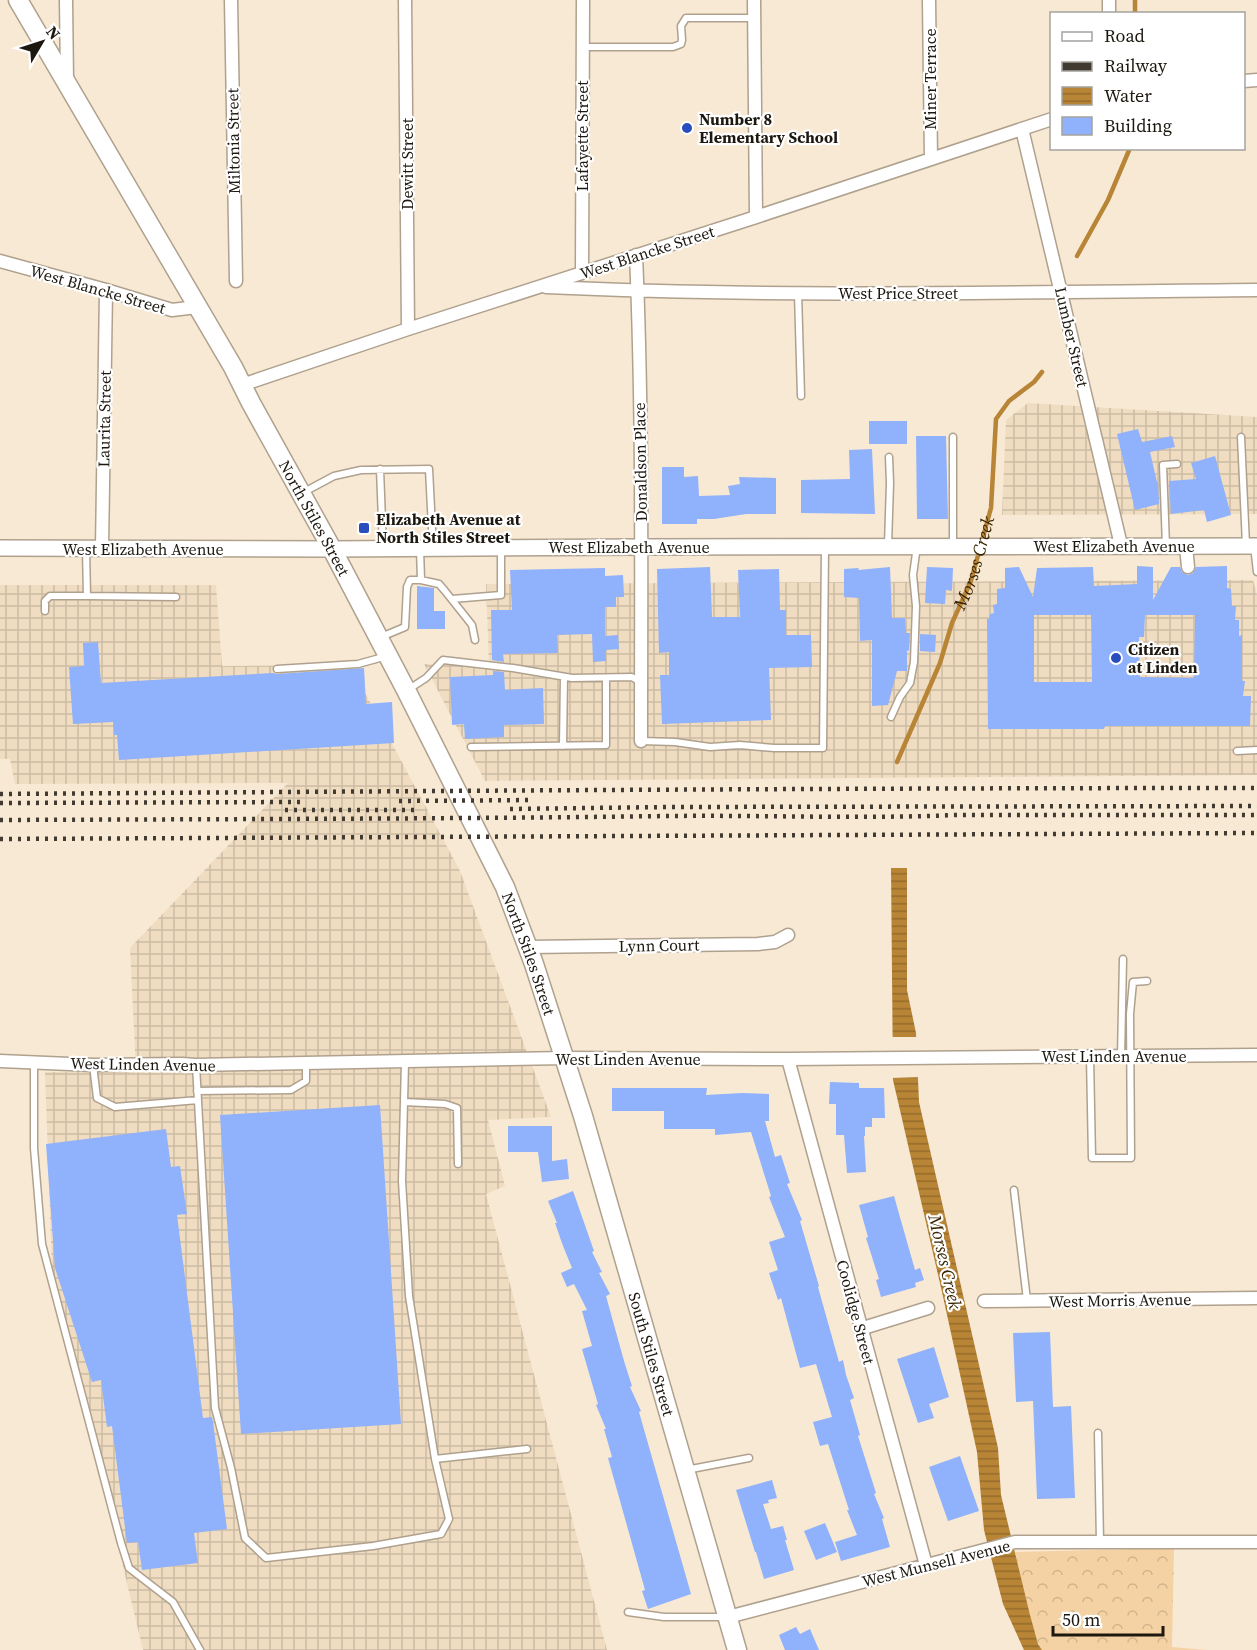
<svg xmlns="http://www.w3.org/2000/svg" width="1257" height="1650" viewBox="0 0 1257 1650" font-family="'Source Serif 4',serif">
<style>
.industrial{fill:url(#industrial-grid)}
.forest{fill:url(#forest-crowns)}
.water{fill:url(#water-rules)}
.pier{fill:#f8e9d4}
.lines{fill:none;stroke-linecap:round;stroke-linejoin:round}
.stream{stroke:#b88435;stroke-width:4.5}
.building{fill:#90b1fb;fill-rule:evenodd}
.service-casing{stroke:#afa18e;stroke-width:9}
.minor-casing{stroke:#afa18e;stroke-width:15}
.tertiary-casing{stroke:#afa18e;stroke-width:18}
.secondary-casing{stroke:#afa18e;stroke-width:21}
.service{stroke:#fff;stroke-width:6}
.minor{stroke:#fff;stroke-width:12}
.tertiary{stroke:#fff;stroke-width:15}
.secondary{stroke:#fff;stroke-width:18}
.rail{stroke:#413a30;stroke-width:4.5;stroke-dasharray:3 6;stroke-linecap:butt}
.poi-dot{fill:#284ebd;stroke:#fff;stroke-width:2}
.labels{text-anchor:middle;stroke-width:4.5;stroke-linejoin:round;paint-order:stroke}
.street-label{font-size:16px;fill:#1c170f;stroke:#fff}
.poi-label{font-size:16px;font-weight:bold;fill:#1c170f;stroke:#fff;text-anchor:start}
.water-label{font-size:18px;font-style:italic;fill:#3a2502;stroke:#fff}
</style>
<defs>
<pattern id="industrial-grid" width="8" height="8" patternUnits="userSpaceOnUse" patternTransform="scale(1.5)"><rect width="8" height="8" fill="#f0dcc1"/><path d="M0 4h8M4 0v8" fill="none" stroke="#cdbca5"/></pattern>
<pattern id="forest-crowns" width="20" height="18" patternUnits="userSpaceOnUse" patternTransform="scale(1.5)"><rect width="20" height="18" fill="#f5d2a4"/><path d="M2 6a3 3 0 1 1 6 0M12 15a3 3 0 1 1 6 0" fill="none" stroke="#d1b48c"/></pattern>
<pattern id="water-rules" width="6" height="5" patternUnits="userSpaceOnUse" patternTransform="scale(1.5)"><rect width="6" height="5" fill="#b88435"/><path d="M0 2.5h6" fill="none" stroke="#956b2b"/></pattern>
</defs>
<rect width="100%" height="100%" fill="#f8e9d4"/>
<!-- industrial -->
<path class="industrial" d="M1028 403 1257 417V514L1002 515 1006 420Z
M1253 580 1257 595V775L485 781 424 664 489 663 486 584Z
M0 585H216L222 666 350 665 460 871 551 1117 488 1120 505 1186 486 1194 607 1650H143L52 1271 45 1072H136L130 948 288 783 15 784 10 759H0Z"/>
<!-- forest -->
<path class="forest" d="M1174 1548 1172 1647 1207 1650H1042C1029 1631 1021 1577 1015 1552Z"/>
<!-- water -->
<path class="water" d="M891 868H907V990L916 1033 919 1102 998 1448 1001 1495 1030 1615 1038 1644 1042 1650H1024L1003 1604 984 1530 977 1452 942 1292 893 1080Z"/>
<!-- pier -->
<path class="pier" d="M891 1037H919V1077L891 1078Z"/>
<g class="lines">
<!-- stream -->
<g class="stream">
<path d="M1135 0V14"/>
<path d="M1077 256 1108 200 1130 148"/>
<path id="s1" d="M897 762 940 663 952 623 971 581 991 508 996 419 1009 401 1034 382 1042 372"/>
</g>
</g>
<!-- building -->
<path class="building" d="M869 421H907V444H869Z
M1138 429 1142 442 1172 436 1175 447 1150 452 1157 482H1158L1159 504 1135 510 1117 434Z
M916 436H946L948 519H917Z
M872 449 875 514 801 513V480L850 479 849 450Z
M1215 456 1231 515 1207 522 1204 510 1171 514 1169 481 1196 479 1191 463Z
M662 467H684V477L698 476 699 496 730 495 728 486 740 484 739 477 776 478V514H746L714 519H697V524H662Z
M1137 566 1153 567V600L1171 567H1180L1182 572 1188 575 1193 573 1196 567 1227 566V588L1231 589 1232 606H1236L1235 620H1239V636L1242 635V681H1245L1243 696H1251L1250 726H1105L1104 729H988L987 619H989L990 614 994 613 993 605 997 604V589L1005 588V568L1019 567 1033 597 1037 568 1093 567 1094 586 1137 584ZM1034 615H1091L1092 682H1034ZM1145 615H1195L1194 678 1140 677 1139 637H1144Z
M710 567 712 617H740L738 570 779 569 780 610H786V635H811L812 667 769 668 771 720 662 724 660 675H669V652L659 653 657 569Z
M890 567 892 618H905L906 633H910L909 651 907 650V671H897L888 705 872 706V640L860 641 859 598 844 597V569L859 568 858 570Z
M927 567 953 568 952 591 946 590 945 604 925 603Z
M605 568V576L623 575 624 597H616V607H605V636L618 635 619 649 606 650V661L593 662 592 634 557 635 558 653 503 654 504 662 492 660 491 610H512L510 570Z
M417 586 434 588V611H445V629H417Z
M920 634 936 635 935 652 920 651Z
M98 642 101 683 273 673 277 674 364 668 366 704 392 702 394 743 119 760 117 735H114L113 722 73 724 69 667 84 666 83 643Z
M493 671 504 672 505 690 543 688 544 724 504 725V737L465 739 464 724 452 725 450 677 493 675Z
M830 1082 859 1083V1088H884L885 1118H872V1127H865V1136H864L866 1172 847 1173 844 1135H836V1104H829Z
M612 1088H707L706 1095 742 1093 769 1094V1121H765L775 1157 781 1155 790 1183 787 1184 802 1220 800 1221 819 1286 818 1287 839 1362 843 1360 846 1375 854 1398 850 1400 860 1435 858 1436 876 1493 874 1494 884 1518 882 1519 890 1547 841 1561 835 1542 857 1535 847 1510H849L828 1444 820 1446 813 1422 832 1417 816 1364 800 1368 781 1298 778 1300 769 1273 778 1270 769 1242 785 1237 769 1197 771 1196 751 1132 715 1135V1129H664V1111H612Z
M380 1105 401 1424 241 1434 220 1115Z
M508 1126H552V1161L567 1159 569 1179 542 1182 538 1152H508Z
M166 1129 171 1167 180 1166 187 1214 177 1215 203 1418 212 1417 213 1422 227 1529 194 1533 198 1563 142 1570 138 1542 127 1543 112 1426 107 1427 101 1380 92 1382 55 1268 46 1144Z
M573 1191 594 1251 592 1252 602 1272 599 1273 610 1294 606 1296 624 1361 632 1386 630 1387 641 1411 639 1412 691 1594 648 1609 642 1591 645 1590 608 1458 612 1457 604 1429H606L596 1405 598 1404 582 1349 592 1346 582 1311 587 1310 574 1284 567 1287 561 1273 572 1268 563 1246 555 1223H557L548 1201Z
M894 1196 915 1270 920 1268 924 1280 915 1283 916 1287 881 1297 876 1280 879 1279 866 1238 868 1237 859 1205Z
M1050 1332 1053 1407 1071 1406 1075 1498 1037 1499 1033 1401 1016 1402 1013 1333Z
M934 1347 949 1397 929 1404 934 1418 918 1423 897 1359Z
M960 1456 979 1511 948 1521 929 1467Z
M772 1480 777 1498 768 1500 769 1503 763 1504 771 1529 783 1526 787 1540H785L794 1570 764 1579 756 1552H755L736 1490Z
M825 1523 837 1552 816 1560 804 1531Z
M796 1627 800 1634 810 1629 819 1650H785L779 1635Z"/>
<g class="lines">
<!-- service casing -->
<g class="service-casing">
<path id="service" d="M583 47H673L681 44 682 40 681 26 686 18H754
M798 293 801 396
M1241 437 1246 545
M380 469 383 547
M304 492 334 476 361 470 429 469 433 548
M888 545 890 483 889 457
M953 545V437
M1166 546 1163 465 1177 464
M1254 546 1257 572
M86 549 87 596 176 597
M420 549 421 580 439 584 445 591 472 625 475 640
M452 599 501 595V548
M45 611V601L50 596H87
M381 637 405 627 407 587 410 580H421
M277 669 358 664 387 656
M409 689 426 678 443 660 513 668 572 678 632 677 640 682
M891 717 900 697 910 683 914 662 916 606 913 575 917 546
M641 741 675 742 710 747 740 745 774 748H823L825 548
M563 746 564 677
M471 747 606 745V678
M1237 751 1257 750
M1121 1056 1123 959
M1090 1057 1092 1158H1131L1130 1014 1133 982 1147 981
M34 1063V1148L42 1244 121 1543 129 1568 173 1602 200 1650
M93 1065 97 1098 115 1107 198 1100
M196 1065 215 1408 231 1468 245 1538 266 1558 373 1546 441 1534 449 1519 435 1459 409 1296 402 1181 405 1062
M197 1091 291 1090 306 1081V1064
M404 1102 445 1104 457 1108 458 1164
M1014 1190 1027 1300
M1098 1433 1100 1542
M435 1459 527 1449
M686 1470 749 1458
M628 1612 664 1617H726"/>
</g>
<!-- minor casing -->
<g class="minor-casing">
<path id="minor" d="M66 0 67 81
M231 0 236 281
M405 0 408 329
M754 0 756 217
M929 0 931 159
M1109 0V14
M1244 81 1257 80
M1022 129 1121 545
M636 255C643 417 641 579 641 741
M0 261 106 290 172 310 197 307
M582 273 583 0
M546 287C783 298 1020 292 1257 290
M242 385 408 329 756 217 1052 119
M1186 546 1188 567
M102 548 106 290
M528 947 758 944 775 942 788 935
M788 1059 926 1565
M0 1061 93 1065 182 1064 196 1065 565 1058 788 1059 1257 1055
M984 1301 1257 1298
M860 1329 928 1308
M728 1617 1015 1542H1257"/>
</g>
<!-- tertiary casing -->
<g class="tertiary-casing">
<path id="tertiary" d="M0 548 332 549 641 547 1257 546"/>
</g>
<!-- secondary casing -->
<g class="secondary-casing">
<g id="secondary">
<path id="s2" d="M18 0 233 367 251 403 332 549 406 690 505 887 534 964 583 1116 737 1650"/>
</g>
</g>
<!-- service -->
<use href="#service" class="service"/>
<!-- minor -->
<use href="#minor" class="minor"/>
<!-- tertiary -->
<use href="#tertiary" class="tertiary"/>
<!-- secondary -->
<use href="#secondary" class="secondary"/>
<!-- rail -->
<path class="rail" d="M0 794C419 791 838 788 1257 788
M399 801 534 800
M0 803 300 802
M510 809 668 807 1257 806
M285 810H414
M0 820C223 819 445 819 668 816 764 815 860 819 956 815H1257
M0 839 1257 833"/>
</g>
<!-- markers -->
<g class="poi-dot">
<circle cx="687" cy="128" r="6"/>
<rect x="358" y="522" width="12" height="12" rx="3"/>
<circle cx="1116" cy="658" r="6"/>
</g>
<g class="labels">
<!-- street labels -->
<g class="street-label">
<text transform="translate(930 79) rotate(-90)" y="6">Miner Terrace</text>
<text transform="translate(582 136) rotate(-90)" y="6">Lafayette Street</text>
<text transform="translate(233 141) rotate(-91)" y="6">Miltonia Street</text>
<text transform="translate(407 164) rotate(-90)" y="6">Dewitt Street</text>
<text transform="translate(647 252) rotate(-18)" y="6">West Blancke Street</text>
<text transform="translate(98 289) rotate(16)" y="6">West Blancke Street</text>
<text x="898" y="299">West Price Street</text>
<text transform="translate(1072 337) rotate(77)" y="6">Lumber Street</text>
<text transform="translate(104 419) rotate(-89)" y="6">Laurita Street</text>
<text transform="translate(640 462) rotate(-91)" y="6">Donaldson Place</text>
<text dy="6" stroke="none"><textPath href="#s2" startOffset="597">North Stiles Street</textPath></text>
<text x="1114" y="552">West Elizabeth Avenue</text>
<text x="629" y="553">West Elizabeth Avenue</text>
<text x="143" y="555">West Elizabeth Avenue</text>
<text transform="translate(659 945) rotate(-1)" y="6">Lynn Court</text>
<text dy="6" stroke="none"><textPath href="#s2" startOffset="1083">North Stiles Street</textPath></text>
<text x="1114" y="1062">West Linden Avenue</text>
<text x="628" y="1065">West Linden Avenue</text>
<text transform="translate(143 1064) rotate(1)" y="6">West Linden Avenue</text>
<text transform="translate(1120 1300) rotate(-1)" y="6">West Morris Avenue</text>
<text transform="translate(856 1312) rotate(75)" y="6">Coolidge Street</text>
<text dy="6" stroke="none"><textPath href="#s2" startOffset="1502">South Stiles Street</textPath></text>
<text transform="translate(936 1563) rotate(-14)" y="6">West Munsell Avenue</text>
</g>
<!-- poi labels -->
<g class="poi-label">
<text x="699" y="125">Number 8<tspan x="699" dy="18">Elementary School</tspan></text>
<text x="376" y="525">Elizabeth Avenue at<tspan x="376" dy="18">North Stiles Street</tspan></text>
<text x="1128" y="655">Citizen<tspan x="1128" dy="18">at Linden</tspan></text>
</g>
<!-- water labels -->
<g class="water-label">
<text dy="6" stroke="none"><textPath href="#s1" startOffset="214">Morses Creek</textPath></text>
<text transform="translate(945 1262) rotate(77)" y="6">Morses Creek</text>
</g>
</g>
<!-- legend -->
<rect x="1050" y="12" width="195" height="138" fill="#ffffff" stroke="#a4a29f" stroke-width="1.5"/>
<rect x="1062" y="32" width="30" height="9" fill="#ffffff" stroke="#a4a29f" stroke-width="1.5"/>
<text x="1104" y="42" font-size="18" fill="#1c170f">Road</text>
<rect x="1062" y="62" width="30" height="9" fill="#413a30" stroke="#a4a29f" stroke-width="1.5"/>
<text x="1104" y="72" font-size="18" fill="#1c170f">Railway</text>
<rect x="1062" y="87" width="30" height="18" fill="url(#water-rules)" stroke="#a4a29f" stroke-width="1.5"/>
<text x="1104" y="102" font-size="18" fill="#1c170f">Water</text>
<rect x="1062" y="117" width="30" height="18" fill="#90b1fb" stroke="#a4a29f" stroke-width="1.5"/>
<text x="1104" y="132" font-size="18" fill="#1c170f">Building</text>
<!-- north arrow -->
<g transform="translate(42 42) rotate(51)" stroke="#ffffff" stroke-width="4.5" paint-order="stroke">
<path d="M0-4.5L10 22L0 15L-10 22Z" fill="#1c170f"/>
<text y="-9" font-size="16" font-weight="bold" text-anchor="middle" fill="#1c170f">N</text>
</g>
<!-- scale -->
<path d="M1053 1626v9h110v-9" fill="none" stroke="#1c170f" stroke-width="3"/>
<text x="1062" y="1626" font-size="18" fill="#1c170f" stroke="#ffffff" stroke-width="4.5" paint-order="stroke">50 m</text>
</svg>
